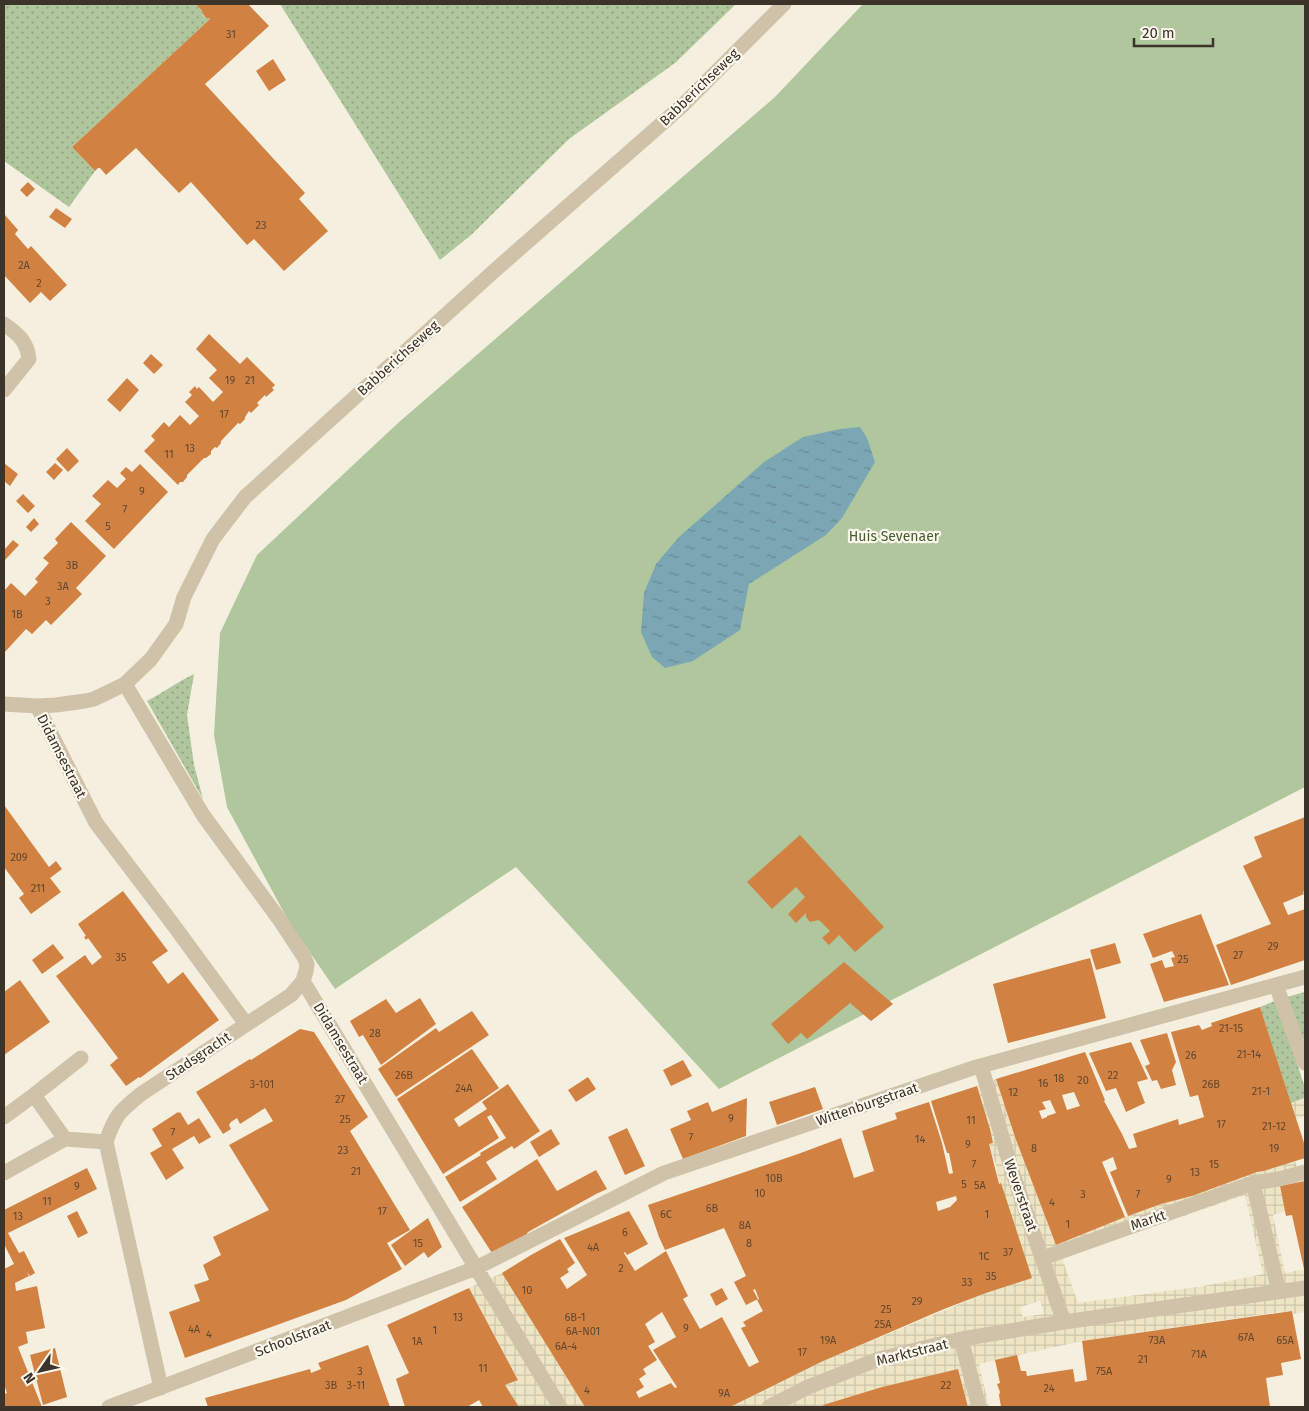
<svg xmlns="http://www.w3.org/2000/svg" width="1309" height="1411" viewBox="0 0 1309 1411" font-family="'Fira Sans',sans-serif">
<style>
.grass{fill:url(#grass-dots)}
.green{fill:#b0c69d}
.plaza{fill:url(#plaza-grid);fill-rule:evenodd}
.water{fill:url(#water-ripples)}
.building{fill:#d18242;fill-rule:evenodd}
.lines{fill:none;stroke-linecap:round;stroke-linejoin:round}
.street{stroke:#cfc2a9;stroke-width:15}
.labels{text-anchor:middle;stroke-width:4.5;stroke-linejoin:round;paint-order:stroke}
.number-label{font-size:11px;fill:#614730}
.street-label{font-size:14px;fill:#3c332a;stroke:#fcf8ed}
.park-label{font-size:14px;fill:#405d2b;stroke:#fcf8ed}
</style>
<defs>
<pattern id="grass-dots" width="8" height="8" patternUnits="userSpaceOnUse" patternTransform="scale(1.25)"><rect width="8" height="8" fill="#b0c69d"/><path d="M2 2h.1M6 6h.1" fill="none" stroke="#90a180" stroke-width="1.8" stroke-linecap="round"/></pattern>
<pattern id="plaza-grid" width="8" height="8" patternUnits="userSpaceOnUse" patternTransform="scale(1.25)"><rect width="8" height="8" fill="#eee5c5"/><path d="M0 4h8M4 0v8" fill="none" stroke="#cdc5a9"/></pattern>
<pattern id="water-ripples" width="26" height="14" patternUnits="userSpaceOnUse" patternTransform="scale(1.25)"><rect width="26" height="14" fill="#7ba7b5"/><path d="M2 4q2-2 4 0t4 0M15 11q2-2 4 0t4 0" fill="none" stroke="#668993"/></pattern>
</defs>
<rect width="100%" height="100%" fill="#f5efdf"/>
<!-- grass -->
<path class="grass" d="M4 4H196L203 12 202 14 207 19 208 18 210 19 72 147 95 171 69 207 4 161Z
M280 4H736L675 63 569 139 471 235 440 260Z
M194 674 187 715 194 765 203 799 147 701C163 693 177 682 194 674Z
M1305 992V1038L1301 1041 1287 997Z
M1277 1000 1305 1088V1098L1291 1103 1260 1007Z"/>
<!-- green -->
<path class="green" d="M863 4H1305V787L719 1089 516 867 335 989 289 922 227 807 214 735 220 633 257 555 398 423 775 97Z"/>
<!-- plaza -->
<path class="plaza" d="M996 1079 1015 1137 1056 1245 1125 1217 1161 1204 1192 1196 1257 1172 1264 1171 1295 1161 1297 1167 1305 1165V1181L1280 1186 1285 1211 1273 1215 1285 1273 1305 1269V1312L1293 1314 1292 1311 1258 1315 1082 1341 979 1364 989 1407H968L958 1369 882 1387 823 1405 824 1407H730L821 1362 986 1293 1001 1183 999 1184 996 1165 989 1144 993 1143 990 1129 977 1086ZM1245 1195 1263 1274 1204 1286 1078 1303 1062 1258ZM1040 1301 1044 1314 1023 1317 1020 1307Z
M1305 1098V1116L1296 1119 1291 1103Z
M502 1273 515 1293 585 1407H519L505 1385 518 1379 469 1288Z"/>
<!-- water -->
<path class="water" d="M860 427 867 438 875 462 842 518 826 535 749 584 740 630 693 661 665 668 652 657 641 632 644 593 656 564 679 537 764 462 803 437 840 429Z"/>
<!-- building -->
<path class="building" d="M196 4H248L269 26 205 84 305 193 299 199 328 231 284 271 254 239 247 245 191 182 179 193 136 148 106 175 100 168H98L95 171 72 147 210 19 208 18 207 19 202 13 203 12Z
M273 59 286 80 269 91 256 71Z
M28 182 35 189 27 197 20 190Z
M56 208 72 219 65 228 49 217Z
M5 215 18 230 15 234 28 249 31 246 67 285 50 301 41 292 30 303 4 275V216Z
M209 334 240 364 247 357 275 385 272 388 274 390 266 397 265 395 257 403 259 405 251 413 249 411 245 417V419L240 424 238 423 221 441V443L217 448 215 447 211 451V454L206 458H204L187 475V477L183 482H180L178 485 144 451 155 440 151 436 164 422 169 427 180 415 190 425 199 416 185 402 192 395 189 392 195 386 197 389 199 387 213 402 223 392 209 378 217 370 196 349Z
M151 354 163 365 154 374 143 363Z
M127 378 139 390 120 412 107 400Z
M67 448 79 461 68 472 56 459Z
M4 463 18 474 10 486 4 481Z
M55 463 63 470 54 480 46 472Z
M140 464 168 492 114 549 85 521 101 504 92 496 108 480 117 488 126 479 120 473 126 467 132 472Z
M23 494 35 506 28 513 16 501Z
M34 518 39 524 31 532 26 527Z
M71 522 106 556 76 588 82 594 51 625 46 620 32 634 26 629 4 653V591L11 583 25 596 38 582 35 579 49 563 43 558 58 543 55 539Z
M13 540 19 545 5 560 4 559V550Z
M4 805 49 867 56 861 62 869 50 878 61 892 31 914 19 898 24 894 4 867Z
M1305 817V891L1303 892 1304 894 1283 903 1288 915 1305 909V960L1231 985 1216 945 1271 924 1243 866 1262 857 1254 837Z
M800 835 884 927 855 952 839 935 829 945 822 938 830 931 819 920 810 922 806 917V913L796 923 788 914 805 897 796 887 772 909 747 882Z
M123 891 168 951 152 962 168 984 183 972 219 1020 140 1078 139 1077 126 1086 110 1065 118 1058 56 976 85 955 92 965 102 957 88 938 86 940 84 937 86 936 78 924Z
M1201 914 1229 985 1164 1002 1150 964 1162 960 1165 968 1174 966 1171 958 1175 957 1172 951 1153 958 1143 934Z
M1115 943 1121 963 1096 970 1090 950Z
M53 944 64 958 42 974 32 960Z
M1090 958 1106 1018 1008 1043 993 984Z
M844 962 893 1004 871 1021 850 1003 807 1039 801 1033 788 1044 771 1024Z
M20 980 50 1022 4 1055V992Z
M420 998 436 1024 381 1065 363 1035 359 1037 350 1021 386 999 396 1013Z
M1260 1007 1305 1146V1158L1264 1171 1257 1172 1192 1196 1161 1204 1128 1216 1110 1172 1117 1169 1113 1157 1102 1162 1125 1217 1056 1245 1015 1137 996 1079 1085 1052 1105 1100 1104 1101 1122 1134 1129 1149 1137 1147 1133 1134 1178 1119 1179 1125 1204 1117 1198 1095 1190 1097 1171 1032 1199 1025 1202 1030 1212 1026 1211 1023ZM1074 1092 1080 1106 1067 1110 1062 1095ZM1050 1100 1056 1113 1047 1116V1117L1042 1119 1039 1111 1046 1109 1042 1102Z
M472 1011 489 1035 396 1097 378 1069 436 1028 439 1032Z
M300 1029 314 1032 368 1117 350 1131 410 1230 387 1243 402 1269 346 1300 185 1358 169 1312 200 1301 194 1285 209 1280 203 1265 221 1255 213 1237 269 1210 229 1145 273 1121 265 1108 240 1124 237 1118 231 1122 229 1125 231 1129 223 1134 196 1092 250 1059 251 1060Z
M1167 1033 1176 1062 1172 1070 1176 1085 1161 1089 1157 1080 1152 1081 1145 1066 1150 1064 1140 1040Z
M1131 1042 1148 1079 1137 1082 1145 1103 1126 1112 1116 1088 1106 1091 1089 1053Z
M472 1049 499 1088 454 1119 459 1127 487 1109 482 1102 508 1084 540 1131 514 1149 512 1146 486 1162 497 1179 460 1202 445 1177 481 1155 480 1153 506 1138 491 1115 487 1117 499 1138 443 1174 397 1099Z
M683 1060 692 1076 671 1086 663 1070Z
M588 1077 596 1089 576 1102 568 1090Z
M977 1086 990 1129 993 1143 989 1144 999 1184 1001 1183 1032 1278 986 1293 944 1309 821 1362 730 1407H585L502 1273 531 1255 560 1239 575 1263 567 1269 569 1272 560 1278 567 1289 587 1275 564 1238 629 1211 648 1244 627 1255 625 1252 624 1253 635 1271 666 1251 688 1296 683 1299 700 1329 722 1317 749 1367 759 1362 741 1328 746 1326 743 1322 763 1311 757 1300 759 1299 755 1289 753 1290 758 1299 746 1305 734 1282 746 1276 724 1228 665 1250 659 1237 648 1205 798 1154 841 1138 854 1178 874 1171 862 1131 897 1119 895 1113 929 1102 942 1143 949 1174 953 1173 949 1153H947L931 1101ZM956 1196 957 1200 950 1207 938 1211 936 1202ZM662 1312 676 1337 653 1350 677 1387 675 1388 671 1383 639 1398 636 1392 644 1387 639 1379 646 1374 643 1369 657 1360 648 1346 655 1342 645 1324Z
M815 1087 823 1109 777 1125 769 1102Z
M747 1098 746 1136 683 1159 670 1129 691 1120 687 1111 708 1102 712 1112Z
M178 1112 179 1113 180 1112 188 1125 199 1118 211 1137 199 1144 194 1136 172 1149 184 1168 166 1180 150 1153 162 1146 152 1129Z
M627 1128 645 1166 625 1175 608 1137Z
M551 1129 560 1144 539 1157 530 1142Z
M537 1159 557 1191 596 1170 607 1189 596 1194 528 1232 526 1235 492 1253 462 1207Z
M87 1168 97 1189 8 1233 19 1253 24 1251 35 1273 30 1276 27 1272 29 1276 15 1283 16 1291 37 1286 45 1328 26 1332 28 1343 18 1347 42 1407H4V1394L7 1393 4 1384V1269L14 1264 4 1244V1210Z
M1305 1181V1269H1304L1292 1215 1286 1216 1280 1186Z
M77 1211 88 1233 78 1238 67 1216Z
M428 1218 442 1247 428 1258 424 1252 405 1266 391 1245Z
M469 1288 518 1380 505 1385 519 1407H483L479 1400 467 1407H405L396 1379 409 1373 387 1325Z
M722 1288 728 1299 716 1306 710 1294Z
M1292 1311 1301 1359 1281 1363 1283 1375 1266 1378 1270 1407H1001L999 1395 1000 1392 997 1384 1000 1383 995 1360 1017 1355 1021 1371H1026L1027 1376 1073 1369 1075 1382 1087 1380 1082 1341Z
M368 1345 390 1407H208L205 1398 310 1369 311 1373 321 1369 318 1363Z
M55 1348 67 1397 43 1405 30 1355Z
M958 1369 968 1407H824L823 1405 882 1387Z"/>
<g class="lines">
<!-- street -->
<path class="street" d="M4 324C18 334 27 341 29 359L4 390
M125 684 203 815 279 919 304 957 307 964 306 971 303 981 291 995 141 1094C120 1111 115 1115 106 1142L161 1388
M4 704 37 706 56 705 85 701 94 699 125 684 151 659 176 624 184 597 213 539 245 497 493 272 683 105 784 4
M37 706 96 823 172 923 246 1024
M303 981 560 1407
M1276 985 1298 1046 1305 1063
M981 1066 1013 1174 1064 1322
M34 1095 81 1058
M4 1117 34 1095 65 1139 106 1142
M4 1173 65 1139
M1253 1183 1279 1292
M1043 1258 1253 1183 1279 1179 1305 1172
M961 1339 979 1407
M109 1407 476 1268 664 1173 973 1068 1305 977
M769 1407 808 1387 879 1359 961 1339 1064 1322 1305 1288"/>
</g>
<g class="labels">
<!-- number labels -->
<g class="number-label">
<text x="231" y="38">31</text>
<text x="261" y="229">23</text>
<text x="24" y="269">2A</text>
<text x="39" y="287">2</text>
<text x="230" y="384">19</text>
<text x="250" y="384">21</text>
<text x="224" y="418">17</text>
<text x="190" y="452">13</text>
<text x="169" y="458">11</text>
<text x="142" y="495">9</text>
<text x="125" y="513">7</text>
<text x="108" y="530">5</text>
<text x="72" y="569">3B</text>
<text x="63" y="590">3A</text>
<text x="48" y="605">3</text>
<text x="17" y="618">1B</text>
<text x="19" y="861">209</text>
<text x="38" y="892">211</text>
<text x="1273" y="950">29</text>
<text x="1238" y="959">27</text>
<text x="121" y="961">35</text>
<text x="1183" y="963">25</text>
<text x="1231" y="1032">21-15</text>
<text x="375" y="1037">28</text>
<text x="1249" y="1058">21-14</text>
<text x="1191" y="1059">26</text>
<text x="404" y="1079">26B</text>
<text x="1113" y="1079">22</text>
<text x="1059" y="1082">18</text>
<text x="1083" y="1084">20</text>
<text x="1043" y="1087">16</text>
<text x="262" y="1088">3-101</text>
<text x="1211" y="1088">26B</text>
<text x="464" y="1092">24A</text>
<text x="1261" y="1095">21-1</text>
<text x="1013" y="1096">12</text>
<text x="340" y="1103">27</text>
<text x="731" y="1122">9</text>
<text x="345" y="1123">25</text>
<text x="971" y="1124">11</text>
<text x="1221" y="1128">17</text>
<text x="1274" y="1130">21-12</text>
<text x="173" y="1136">7</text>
<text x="691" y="1141">7</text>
<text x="920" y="1143">14</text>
<text x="968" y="1148">9</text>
<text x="1034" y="1152">8</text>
<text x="1274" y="1152">19</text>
<text x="343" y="1154">23</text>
<text x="974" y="1168">7</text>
<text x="1214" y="1168">15</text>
<text x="356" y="1175">21</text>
<text x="1195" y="1176">13</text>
<text x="774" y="1182">10B</text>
<text x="1169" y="1183">9</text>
<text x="964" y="1188">5</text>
<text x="980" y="1189">5A</text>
<text x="77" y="1190">9</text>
<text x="760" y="1197">10</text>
<text x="1083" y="1198">3</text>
<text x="1138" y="1198">7</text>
<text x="47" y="1205">11</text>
<text x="1052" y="1206">4</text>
<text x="712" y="1212">6B</text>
<text x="382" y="1215">17</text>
<text x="666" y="1218">6C</text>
<text x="987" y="1218">1</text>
<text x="18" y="1220">13</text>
<text x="1068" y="1228">1</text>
<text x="745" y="1229">8A</text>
<text x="625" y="1236">6</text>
<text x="418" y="1247">15</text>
<text x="749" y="1247">8</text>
<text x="593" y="1251">4A</text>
<text x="1008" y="1256">37</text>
<text x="984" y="1260">1C</text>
<text x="621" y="1272">2</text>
<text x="991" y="1280">35</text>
<text x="967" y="1286">33</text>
<text x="527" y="1294">10</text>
<text x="917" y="1305">29</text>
<text x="886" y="1313">25</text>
<text x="458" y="1321">13</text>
<text x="575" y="1321">6B-1</text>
<text x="883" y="1328">25A</text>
<text x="686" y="1332">9</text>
<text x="194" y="1333">4A</text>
<text x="435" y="1334">1</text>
<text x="583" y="1335">6A-N01</text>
<text x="209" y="1338">4</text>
<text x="1246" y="1341">67A</text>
<text x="828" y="1344">19A</text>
<text x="1157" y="1344">73A</text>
<text x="1285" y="1344">65A</text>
<text x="417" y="1345">1A</text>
<text x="566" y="1350">6A-4</text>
<text x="802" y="1356">17</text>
<text x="1199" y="1358">71A</text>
<text x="1143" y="1363">21</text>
<text x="483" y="1372">11</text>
<text x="360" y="1375">3</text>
<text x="1104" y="1375">75A</text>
<text x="331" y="1389">3B</text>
<text x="356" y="1389">3-11</text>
<text x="946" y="1389">22</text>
<text x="1049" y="1392">24</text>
<text x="587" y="1394">4</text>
<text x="724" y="1397">9A</text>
</g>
<!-- street labels -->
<g class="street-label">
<text transform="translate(699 87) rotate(-44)" y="5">Babberichseweg</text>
<text transform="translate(398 358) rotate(-42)" y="5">Babberichseweg</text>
<text transform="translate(62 756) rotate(63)" y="5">Didamsestraat</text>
<text transform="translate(341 1043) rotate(59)" y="5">Didamsestraat</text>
<text transform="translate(198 1056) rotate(-34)" y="5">Stadsgracht</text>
<text transform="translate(867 1104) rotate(-19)" y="5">Wittenburgstraat</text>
<text transform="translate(1021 1195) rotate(71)" y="5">Weverstraat</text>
<text transform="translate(1148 1220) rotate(-19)" y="5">Markt</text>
<text transform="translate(293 1338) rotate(-21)" y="5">Schoolstraat</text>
<text transform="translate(912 1352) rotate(-14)" y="5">Marktstraat</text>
</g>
<!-- park labels -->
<g class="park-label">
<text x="894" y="541">Huis Sevenaer</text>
</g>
</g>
<!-- border -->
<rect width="1309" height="1411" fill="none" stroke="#3c332a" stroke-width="10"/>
<!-- north arrow -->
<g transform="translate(40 1371) rotate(236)" stroke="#fcf8ed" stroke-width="4" paint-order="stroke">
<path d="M0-4L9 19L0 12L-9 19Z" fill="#3c332a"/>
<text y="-8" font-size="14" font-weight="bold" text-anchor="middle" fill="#3c332a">N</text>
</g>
<!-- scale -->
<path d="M1134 38v8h79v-8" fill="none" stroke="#3c332a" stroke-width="2.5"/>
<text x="1142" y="38" font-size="15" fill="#3c332a" stroke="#fcf8ed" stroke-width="4" paint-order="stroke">20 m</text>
</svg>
